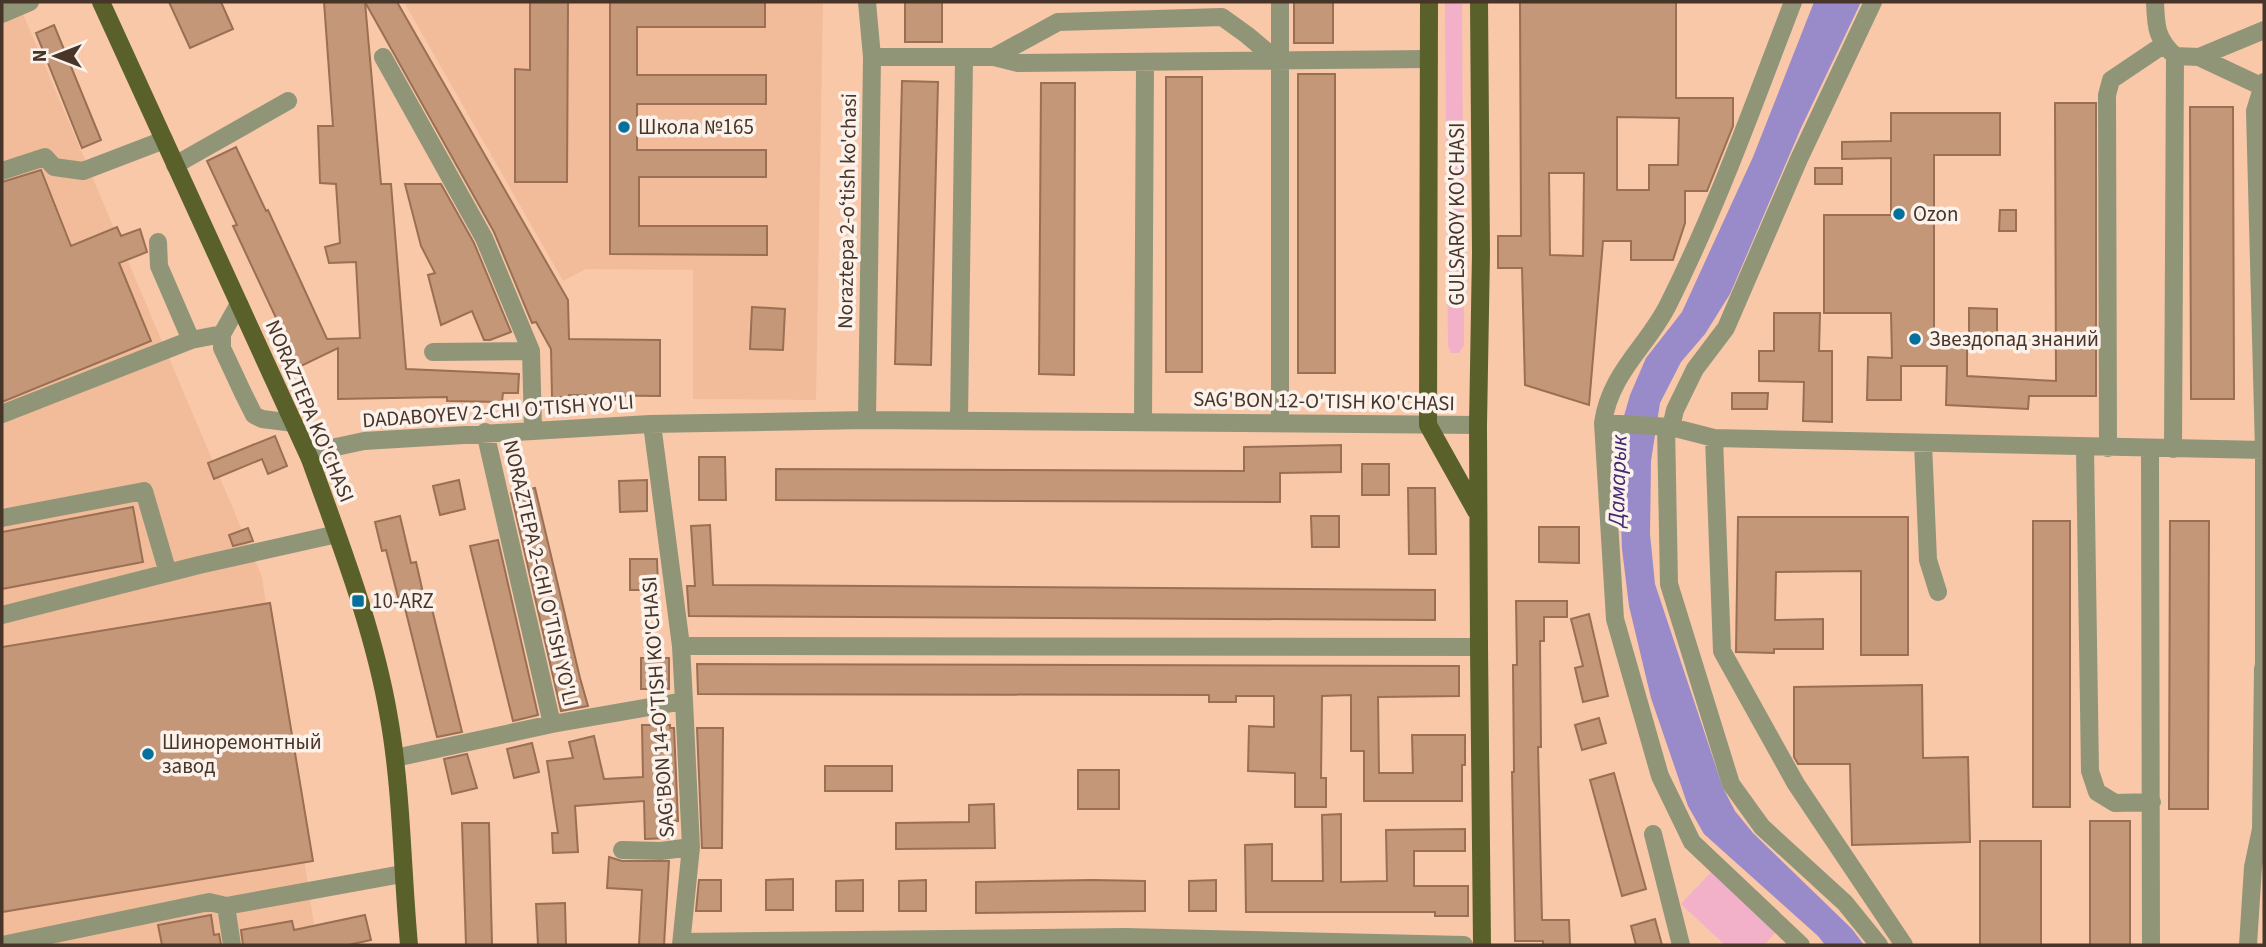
<svg xmlns="http://www.w3.org/2000/svg" width="2266" height="947" viewBox="0 0 2266 947" font-family="'Source Sans 3',sans-serif">
<style>
.built{fill:#f2bc9a}
.green{fill:#f2b0c9}
.water{fill:#998bc9}
.building{fill:#c49779;stroke:#9a6f53;stroke-width:2;fill-rule:evenodd}
.lines{fill:none;stroke-linecap:round;stroke-linejoin:round}
.minor{stroke:#909578;stroke-width:18}
.major{stroke:#5a6029;stroke-width:18}
.poi-dot{fill:#03719c;stroke:#fcf2ec;stroke-width:2.5}
.labels{text-anchor:middle;stroke-width:7;stroke-linejoin:round;paint-order:stroke}
.poi-label{font-size:21px;fill:#483529;stroke:#fcf2ec;text-anchor:start}
.street-label{font-size:21px;fill:#483529;stroke:#fcf2ec}
.water-label{font-size:23px;font-style:italic;fill:#402872;stroke:#fcf2ec}
</style>
<rect width="100%" height="100%" fill="#f8c8a9"/>
<!-- built -->
<path class="built" d="M2 2H18L262 577 317 945H2Z
M404 2H823L816 400 693 399V270L586 269 563 281Z"/>
<!-- green -->
<path class="green" d="M1445 2H1462L1464 345 1459 353H1451L1448 346Z
M1713 870 1778 930 1764 945H1725L1681 904Z"/>
<!-- water -->
<path class="water" d="M1814 2H1861L1801 128 1730 294 1705 334 1681 362 1660 403 1651 461 1650 534 1655 584 1723 788 1735 811 1753 833 1852 929 1864 945H1825L1818 936 1704 834 1688 806 1651 698 1629 606 1622 549 1618 437 1630 395 1646 358 1682 312 1753 157Z"/>
<!-- building -->
<path class="building" d="M169 2H221L233 29 190 48Z
M324 2H397L568 300 569 339 660 340V396L569 395V397H552L551 349 536 322 532 323 494 232 365 2 381 184H391L406 369 519 374 518 393H503L502 402 447 401V397L338 399V348L299 367 233 226 237 225 207 161 236 147 266 211 268 210 327 339 360 338 356 262 329 263 325 247 340 243 336 184 320 183 318 126H333Z
M530 2H568L567 182H515V69L530 70Z
M610 2H765V27H637V75H766V104H637V150H766V177H639V226H767V255L610 254Z
M905 2H942V42H905Z
M1294 2H1333V43H1294Z
M1520 2H1676V98H1733V126L1707 191H1685V223L1673 260H1631V241H1603L1589 405 1525 385 1522 268H1498V236H1521ZM1617 117 1679 118 1678 165H1649V190H1617ZM1549 173H1584L1583 256 1550 255Z
M54 25 101 140 82 148 36 33Z
M1298 74H1335V373H1298Z
M1166 77H1202V372H1166Z
M902 81 938 82 931 365 895 364Z
M1041 83H1075L1074 375 1039 374Z
M2055 103H2096V396H2029L2028 409 1946 405 1947 366H1901V400H1867L1868 357 1892 358 1891 313H1824V215H1891V158L1842 159V142L1891 141V113H2000V155H1934V343L1967 344V376L2056 381Z
M2190 107H2233L2234 399H2191Z
M1815 168H1842V184H1815Z
M41 170 71 246 117 227 121 236 140 229 147 252 119 263 151 341 2 402V182Z
M405 184H441L474 243 511 332 490 340H484L472 311 441 325 428 275 435 273 421 246Z
M2000 210H2016V231H1999Z
M752 307 785 309 783 350 750 349Z
M1969 308 1997 309V337H1969Z
M1774 313H1820L1819 351H1832V422L1803 421 1804 382 1759 381V351H1774Z
M1732 393H1768L1767 409H1732Z
M275 436 287 466 268 474 262 459 214 479 208 463Z
M1341 445V472L1280 473V502L776 500V469L1244 471V447Z
M699 457H725L726 500H699Z
M1362 464H1389V495H1362Z
M459 480 465 509 440 515 433 486Z
M647 480V511L620 512 619 481Z
M535 488 580 678 588 706 561 711 511 493Z
M1408 488H1435L1436 554H1409Z
M133 507 143 562 2 589V532Z
M400 516 411 563 416 562 426 606 431 605 462 732 437 737 402 596 398 597 386 550 382 551 375 522Z
M1311 516H1339V547H1312Z
M1738 517H1908V655H1861V571L1776 572 1775 620 1823 619V649H1774V653L1736 652Z
M2033 521H2070V807H2033Z
M2170 521H2209L2208 809H2169Z
M710 525 713 585 1435 590V620L689 616 687 586H695L691 526Z
M1539 527H1579V563L1539 562Z
M248 528 253 541 233 546 229 535Z
M498 540 538 715 513 721 470 546Z
M630 559H657L658 590H630Z
M1516 601H1567V617H1544V641H1540L1541 747H1538L1542 920H1569L1570 945H1543V941H1515L1512 772H1514L1513 665H1517Z
M270 603 313 861 2 912V647Z
M1589 614 1608 696 1583 702 1575 668 1583 666 1571 619Z
M641 658H669V689H641Z
M697 664 1459 666V696L1378 697 1379 773H1413L1412 735H1465V765H1462V801H1364V751H1351V695L1322 696 1321 778H1326V807H1295V773L1248 771 1249 726 1274 727V696H1236V702H1209V695L698 694Z
M1922 685 1923 758 1968 757 1970 842 1852 845 1850 764H1798L1794 757V687Z
M1599 718 1606 743 1582 750 1575 725Z
M642 725H670V728H674L678 821H672L671 838 645 839 644 801 575 806 578 852 553 853 552 833H558L547 761 573 758 569 742 594 736 604 779 643 777Z
M697 728H723L722 848H702Z
M532 743 539 772 514 778 507 749Z
M467 754 477 788 452 794 444 759Z
M825 766H892V791H825Z
M1078 770H1119V809H1078Z
M1614 773 1646 889 1622 896 1590 780Z
M994 804 995 848 896 849V823L969 822V805Z
M1341 814V882L1387 881 1386 830 1465 829V851H1414V886H1468V916H1435V912H1246L1245 845 1272 844V881H1323L1322 815Z
M2090 821H2130V945H2090Z
M462 823H489L492 945H466Z
M1980 841H2041V945H1980Z
M609 857 622 861H669L664 945H639L642 890 607 888Z
M793 879V910H766V880Z
M699 880H721V911H696Z
M863 880V911H836V881Z
M926 880V911H899V881Z
M1093 880 1145 881V911L976 913V882Z
M1216 880V911H1189V881Z
M565 903 566 945H538L536 904Z
M211 915 214 935 219 934 221 945H162L158 925Z
M365 915 371 940 348 945H243L241 930 292 921 294 930Z
M1655 919 1662 945H1636L1631 926Z"/>
<g class="lines">
<!-- minor -->
<path class="minor" d="M867 2 872 57 867 420
M1280 2V423
M1793 2C1754 103 1718 205 1669 303 1649 345 1610 372 1603 423L1615 619 1660 776 1692 842 1801 945
M2155 2C2156 26 2156 39 2175 56L2199 57 2263 87
M2 14 30 2
M383 57 484 238 531 351
M872 57H994L1018 63 1429 59
M994 57 1058 22 1222 17 1247 35 1279 62
M2199 57 2264 30
M2264 82 2255 111 2264 450V668
M175 165 288 101
M2 171 45 157 54 167 83 171 164 140
M158 242 159 266 191 340
M239 304 222 334V348L243 393 254 415 262 419 294 423
M433 352 531 351 533 429
M2 414 191 340 222 334
M959 420 964 59
M1143 421 1145 63
M1603 423 1671 427 1714 438 2264 450
M652 424 681 646 684 701 691 847 681 945
M1666 426 1669 584 1731 784 1762 827 1845 903 1879 945
M1671 427 1675 410 1695 369 1726 328 1799 159 1873 2
M485 432 552 724
M1714 438 1722 651 1796 784 1904 945
M1923 443 1928 560 1938 592
M2085 448 2090 771 2097 792 2115 803 2152 802
M2108 448 2107 95 2111 80 2163 45
M2150 449 2151 945
M2173 449 2175 56
M310 459 336 447 364 441 650 424 867 420 1478 425
M2 518 144 491 168 573
M2 615 199 565 337 534
M681 646 1479 647
M395 758 552 724 684 701
M1653 834 1681 945
M622 850 661 851 691 847
M682 942 1125 937 1464 945
M2 945 209 902 226 906
M232 945 226 906 402 874
M2248 945 2253 867 2261 829 2263 668"/>
<!-- major -->
<path class="major" d="M101 2 310 459C340 543 374 629 389 718 402 792 402 870 409 945
M1429 2 1428 425 1476 511
M1479 2 1481 253 1478 425 1479 647 1482 945"/>
</g>
<!-- markers -->
<g class="poi-dot">
<circle cx="624" cy="127" r="7"/>
<circle cx="1899" cy="214" r="7"/>
<circle cx="1915" cy="339" r="7"/>
<rect x="351" y="594" width="14" height="14" rx="3.5"/>
<circle cx="148" cy="754" r="7"/>
</g>
<g class="labels">
<!-- poi labels -->
<g class="poi-label">
<text x="638" y="134">Школа №165</text>
<text x="1913" y="221">Ozon</text>
<text x="1929" y="346">Звездопад знаний</text>
<text x="372" y="608">10-ARZ</text>
<text x="162" y="749">Шиноремонтный<tspan x="162" dy="24">завод</tspan></text>
</g>
<!-- street labels -->
<g class="street-label">
<text transform="translate(847 211) rotate(-89)" y="7">Noraztepa 2-oʻtish ko'chasi</text>
<text transform="translate(1457 214) rotate(-90)" y="7">GULSAROY KO'CHASI</text>
<text transform="translate(1324 401) rotate(1)" y="7">SAG'BON 12-O'TISH KO'CHASI</text>
<text transform="translate(310 411) rotate(67)" y="7">NORAZTEPA KO'CHASI</text>
<text transform="translate(498 411) rotate(-4)" y="7">DADABOYEV 2-CHI O'TISH YO'LI</text>
<text transform="translate(541 573) rotate(77)" y="7">NORAZTEPA 2-CHI O'TISH YO'LI</text>
<text transform="translate(658 707) rotate(-94)" y="7">SAG'BON 14-O'TISH KO'CHASI</text>
</g>
<!-- water labels -->
<g class="water-label">
<text transform="translate(1617 481) rotate(-88)" y="8">Дамарык</text>
</g>
</g>
<!-- border -->
<rect width="2266" height="947" fill="none" stroke="#483529" stroke-width="7"/>
<!-- north arrow -->
<g transform="translate(56 56) rotate(270)" stroke="#fcf2ec" stroke-width="5" paint-order="stroke">
<path d="M0-5L12 26L0 18L-12 26Z" fill="#483529"/>
<text y="-10" font-size="19" font-weight="bold" text-anchor="middle" fill="#483529">N</text>
</g>
</svg>
